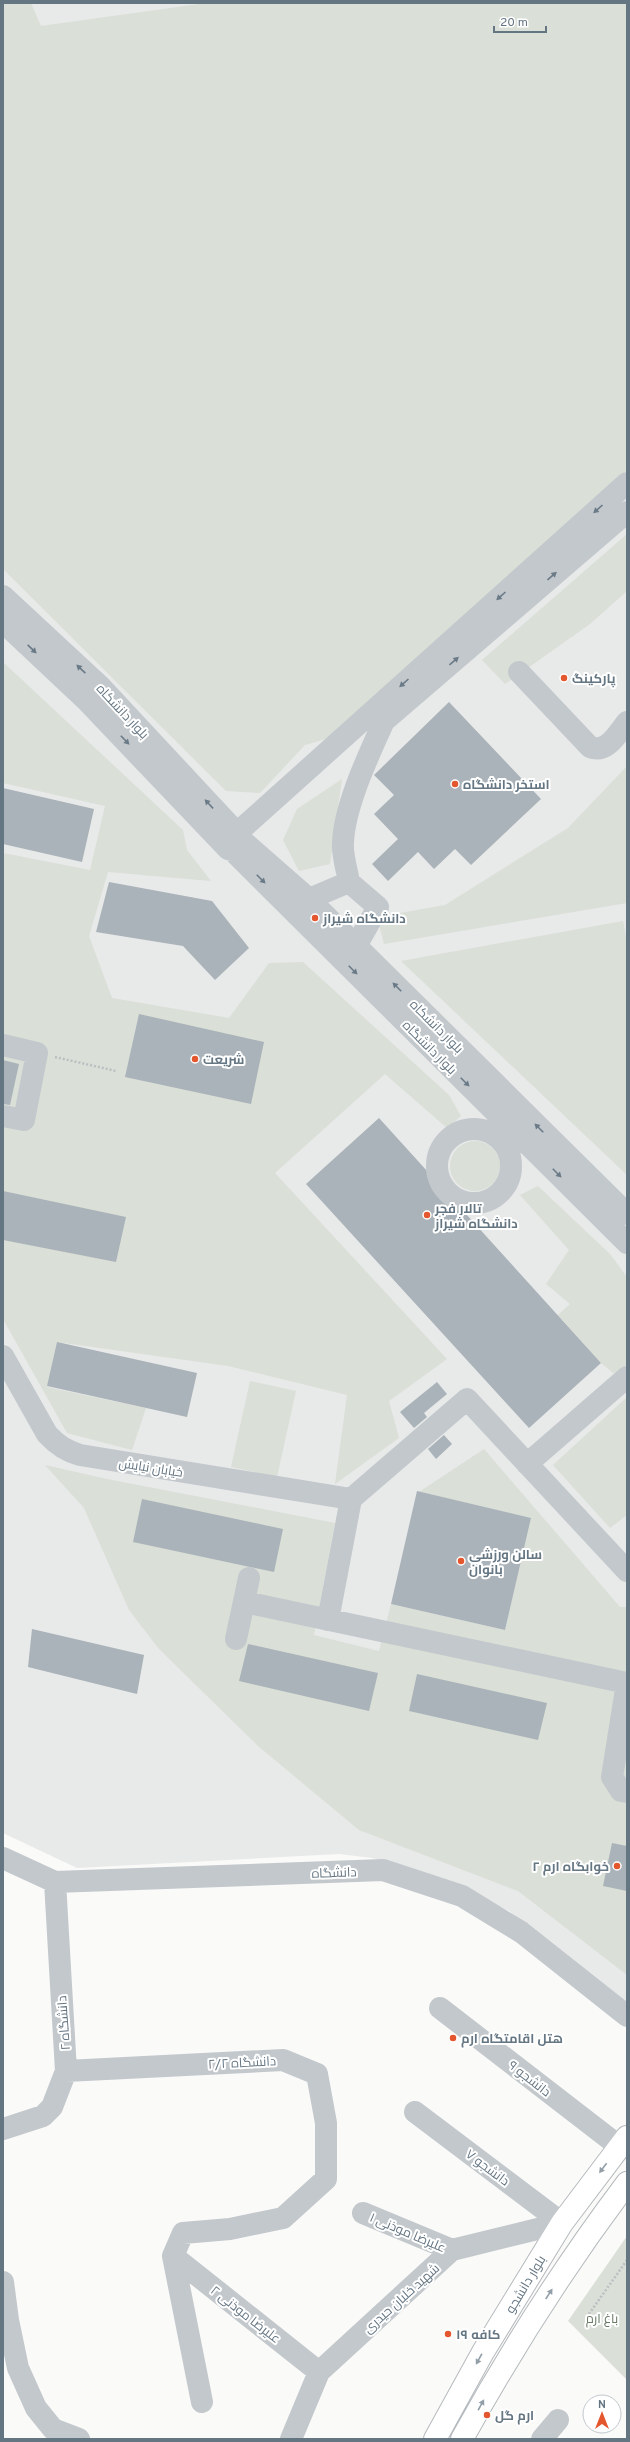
<svg xmlns="http://www.w3.org/2000/svg" width="630" height="2442" viewBox="0 0 630 2442" font-family="Overpass,Cairo,sans-serif">
<style>
.built{fill:#e8e9e9}
.green{fill:#dadfd7}
.building{fill:#aab3b9}
.lines{fill:none;stroke-linecap:round;stroke-linejoin:round}
.major-casing{stroke:#b5babe;stroke-width:24}
.path{stroke:#bbbfc2;stroke-width:2.5;stroke-dasharray:2 2;stroke-linecap:butt}
.minor{stroke:#c3c8cc;stroke-width:22}
.major{stroke:#fff;stroke-width:22}
.oneway{fill:#6a7a87}
.oneway2{fill:#939fa8}
.poi-dot{fill:#e4572e;stroke:#fff;stroke-width:1.5}
.labels{text-anchor:middle;stroke-width:4;stroke-linejoin:round;paint-order:stroke}
.poi-label{font-size:13px;font-weight:bold;fill:#657683;stroke:#fff;text-anchor:start}
.street-label{font-size:13px;fill:#657683;stroke:#fff}
.park-label{font-size:13px;fill:#687a64;stroke:#fff}
</style>
<rect width="100%" height="100%" fill="#fafaf8"/>
<!-- built -->
<path class="built" d="M3 3H627V2009L509 1911 456 1886 405 1866 372 1858 339 1854 77 1868 3 1833Z"/>
<!-- green -->
<path class="green" d="M3 3H31L41 26 206 3H627V470L326 739 305 745 260 793 226 791 3 569Z
M627 534V591L590 624 505 684 482 660Z
M3 662 183 830 187 850 211 881 108 872 89 936 112 998 229 1018 269 963 303 962 449 1095 461 1116 447 1128 385 1074 275 1173 447 1359 389 1401 399 1438 335 1484 347 1395 228 1366 57 1342 47 1387 146 1408 132 1450 67 1433 3 1319V853L90 870 105 806 3 783Z
M627 766V903L384 944 377 917 445 905 568 828Z
M342 779 330 864 299 871 283 840 297 809Z
M623 921 627 941V1175L401 961Z
M450 1166a25 25 0 1 1 50 0a25 25 0 1 1-50 0Z
M538 1186 610 1254 627 1277V1368L613 1373 601 1363 558 1315 570 1304 546 1284 569 1250 520 1195Z
M250 1381 296 1391 277 1477 231 1467Z
M627 1397V1515L610 1528 553 1465Z
M484 1449 620 1607H627V1975L518 1891 359 1830 258 1746 159 1649 129 1610 84 1508 45 1465 107 1479 335 1523 314 1635 379 1651 391 1604 505 1630 531 1518 419 1492Z
M627 2236V2380L568 2321Z"/>
<!-- building -->
<path class="building" d="M449 702 541 799 471 865 455 849 434 869 418 852 388 881 372 864 398 839 374 814 394 795 374 775Z
M3 788 94 809 82 862 3 844Z
M109 882 212 901 249 948 215 980 183 946 96 932Z
M139 1014 264 1042 251 1104 125 1077Z
M3 1060 19 1064 10 1105 3 1104Z
M379 1118 601 1363 529 1428 306 1184Z
M3 1191 126 1217 116 1262 3 1240Z
M57 1342 197 1373 187 1417 47 1386Z
M437 1382 447 1394 424 1413 427 1417 414 1428 400 1412Z
M444 1435 452 1444 436 1459 428 1449Z
M417 1491 531 1518 505 1630 391 1604Z
M142 1499 283 1529 274 1572 133 1542Z
M32 1629 144 1655 137 1694 28 1667Z
M248 1644 378 1673 369 1711 239 1681Z
M417 1674 547 1703 538 1740 409 1711Z
M612 1843 627 1846V1891L603 1886Z"/>
<g class="lines">
<!-- major casing -->
<g class="major-casing">
<path id="major" d="M435 2439 483 2352 562 2223 627 2137
M462 2439C511 2350 566 2264 627 2183"/>
</g>
<!-- path -->
<path class="path" d="M55 1057 116 1071
M589 2314 627 2260"/>
<!-- minor -->
<path class="minor" d="M3 596 100 686 236 832
M3 622 86 700 228 849 236 851 243 844
M519 672 590 747C607 754 618 733 627 722
M383 722 627 512
M237 833 627 483
M244 842 309 899 627 1214
M233 851 627 1243
M349 882C347 870 342 855 343 843 344 807 369 754 384 721
M309 899 349 882 378 907 356 946
M3 1045 37 1053 24 1120 3 1116
M437 1166a37 37 0 1 1 74 0a37 37 0 1 1-74 0Z
M3 1356 47 1434C57 1445 66 1451 80 1455L351 1499
M527 1464 627 1377
M244 1602 627 1683
M328 1620 351 1499 467 1399 627 1571
M236 1639 249 1578
M627 1683 612 1777 621 1791 627 1792
M3 1858 55 1882 383 1870 462 1896 521 1932 627 2016
M440 2008 620 2147
M66 2071 283 2060 317 2074 326 2123V2179L283 2218 230 2229 183 2233 173 2256
M415 2112 562 2223
M3 2129 43 2116 52 2107 66 2071 55 1882
M363 2213 452 2250
M173 2256 319 2372
M173 2256 202 2402
M3 2282 8 2320 18 2368 36 2408 53 2429 79 2439
M291 2439 319 2372 452 2250 562 2223
M542 2439 558 2420"/>
<!-- major -->
<use href="#major" class="major"/>
</g>
<!-- one-way arrows -->
<defs><path id="oneway-solid" d="M-6-.8H1V-3.2L6.5 0L1 3.2V.8H-6Z"/></defs>
<g class="oneway">
<use href="#oneway-solid" transform="translate(598 509) rotate(138)"/>
<use href="#oneway-solid" transform="translate(552 576) rotate(-41)"/>
<use href="#oneway-solid" transform="translate(501 596) rotate(138)"/>
<use href="#oneway-solid" transform="translate(32 649) rotate(43)"/>
<use href="#oneway-solid" transform="translate(454 661) rotate(-41)"/>
<use href="#oneway-solid" transform="translate(81 669) rotate(-137)"/>
<use href="#oneway-solid" transform="translate(404 683) rotate(138)"/>
<use href="#oneway-solid" transform="translate(125 740) rotate(46)"/>
<use href="#oneway-solid" transform="translate(209 804) rotate(-133)"/>
<use href="#oneway-solid" transform="translate(261 879) rotate(45)"/>
<use href="#oneway-solid" transform="translate(353 970) rotate(45)"/>
<use href="#oneway-solid" transform="translate(397 987) rotate(-135)"/>
<use href="#oneway-solid" transform="translate(465 1082) rotate(45)"/>
<use href="#oneway-solid" transform="translate(539 1128) rotate(-135)"/>
<use href="#oneway-solid" transform="translate(557 1173) rotate(45)"/>
</g>
<g class="oneway2">
<use href="#oneway-solid" transform="translate(603 2168) rotate(127)"/>
<use href="#oneway-solid" transform="translate(549 2294) rotate(-57)"/>
<use href="#oneway-solid" transform="translate(479 2359) rotate(119)"/>
<use href="#oneway-solid" transform="translate(481 2405) rotate(-61)"/>
</g>
<!-- markers -->
<g class="poi-dot">
<circle cx="564" cy="678" r="4"/>
<circle cx="455" cy="784" r="4"/>
<circle cx="315" cy="918" r="4"/>
<circle cx="195" cy="1059" r="4"/>
<circle cx="427" cy="1215" r="4"/>
<circle cx="461" cy="1561" r="4"/>
<circle cx="617" cy="1866" r="4"/>
<circle cx="453" cy="2038" r="4"/>
<circle cx="448" cy="2334" r="4"/>
<circle cx="487" cy="2415" r="4"/>
</g>
<g class="labels">
<!-- poi labels -->
<g class="poi-label">
<text x="572" y="683">پارکینگ</text>
<text x="463" y="789">استخر دانشگاه</text>
<text x="323" y="923">دانشگاه شیراز</text>
<text x="203" y="1064">شریعت</text>
<text x="435" y="1213">تالار فجر<tspan x="435" dy="15">دانشگاه شیراز</tspan></text>
<text x="469" y="1559">سالن ورزشی<tspan x="469" dy="15">بانوان</tspan></text>
<text x="609" y="1871" text-anchor="end">خوابگاه ارم ۲</text>
<text x="461" y="2043">هتل اقامتگاه ارم</text>
<text x="456" y="2339">کافه ۱۹</text>
<text x="495" y="2420">ارم گل</text>
</g>
<!-- street labels -->
<g class="street-label">
<text transform="translate(123 711) rotate(47)" y="5">بلوار دانشکاه</text>
<text transform="translate(437 1026) rotate(45)" y="5">بلوار دانشکاه</text>
<text transform="translate(430 1047) rotate(45)" y="5">بلوار دانشگاه</text>
<text transform="translate(151 1467) rotate(9)" y="5">خیابان نیایش</text>
<text transform="translate(334 1872) rotate(-2)" y="5">دانشگاه</text>
<text transform="translate(63 2023) rotate(-94)" y="5">۲ دانشگاه</text>
<text transform="translate(242 2062) rotate(-3)" y="5">۲/۲ دانشگاه</text>
<text transform="translate(530 2078) rotate(38)" y="5">۹ دانشجو</text>
<text transform="translate(488 2167) rotate(37)" y="5">۷ دانشجو</text>
<text transform="translate(408 2232) rotate(23)" y="5">۱ علیرضا موذنی</text>
<text transform="translate(525 2284) rotate(-59)" y="5">بلوار دانشجو</text>
<text transform="translate(401 2298) rotate(-42)" y="5">شهید خلبان حیدری</text>
<text transform="translate(246 2314) rotate(38)" y="5">۲ علیرضا موذنی</text>
</g>
<!-- park labels -->
<g class="park-label">
<text x="602" y="2323">باغ ارم</text>
</g>
</g>
<!-- border -->
<rect width="630" height="2442" fill="none" stroke="#657683" stroke-width="8"/>
<!-- north arrow -->
<g transform="translate(602 2414)"><circle r="19" fill="#ffffff" stroke="#c1c8cd"/>
<path d="M0-3L7 15L0 10L-7 15Z" fill="#e4572e"/>
<text y="-6" font-size="11" font-weight="bold" text-anchor="middle" fill="#657683">N</text>
</g>
<!-- scale -->
<path d="M494 26v6h52v-6" fill="none" stroke="#657683" stroke-width="2"/>
<text x="500" y="26" font-size="12" fill="#657683" stroke="#ffffff" stroke-width="3" paint-order="stroke">20 m</text>
</svg>
